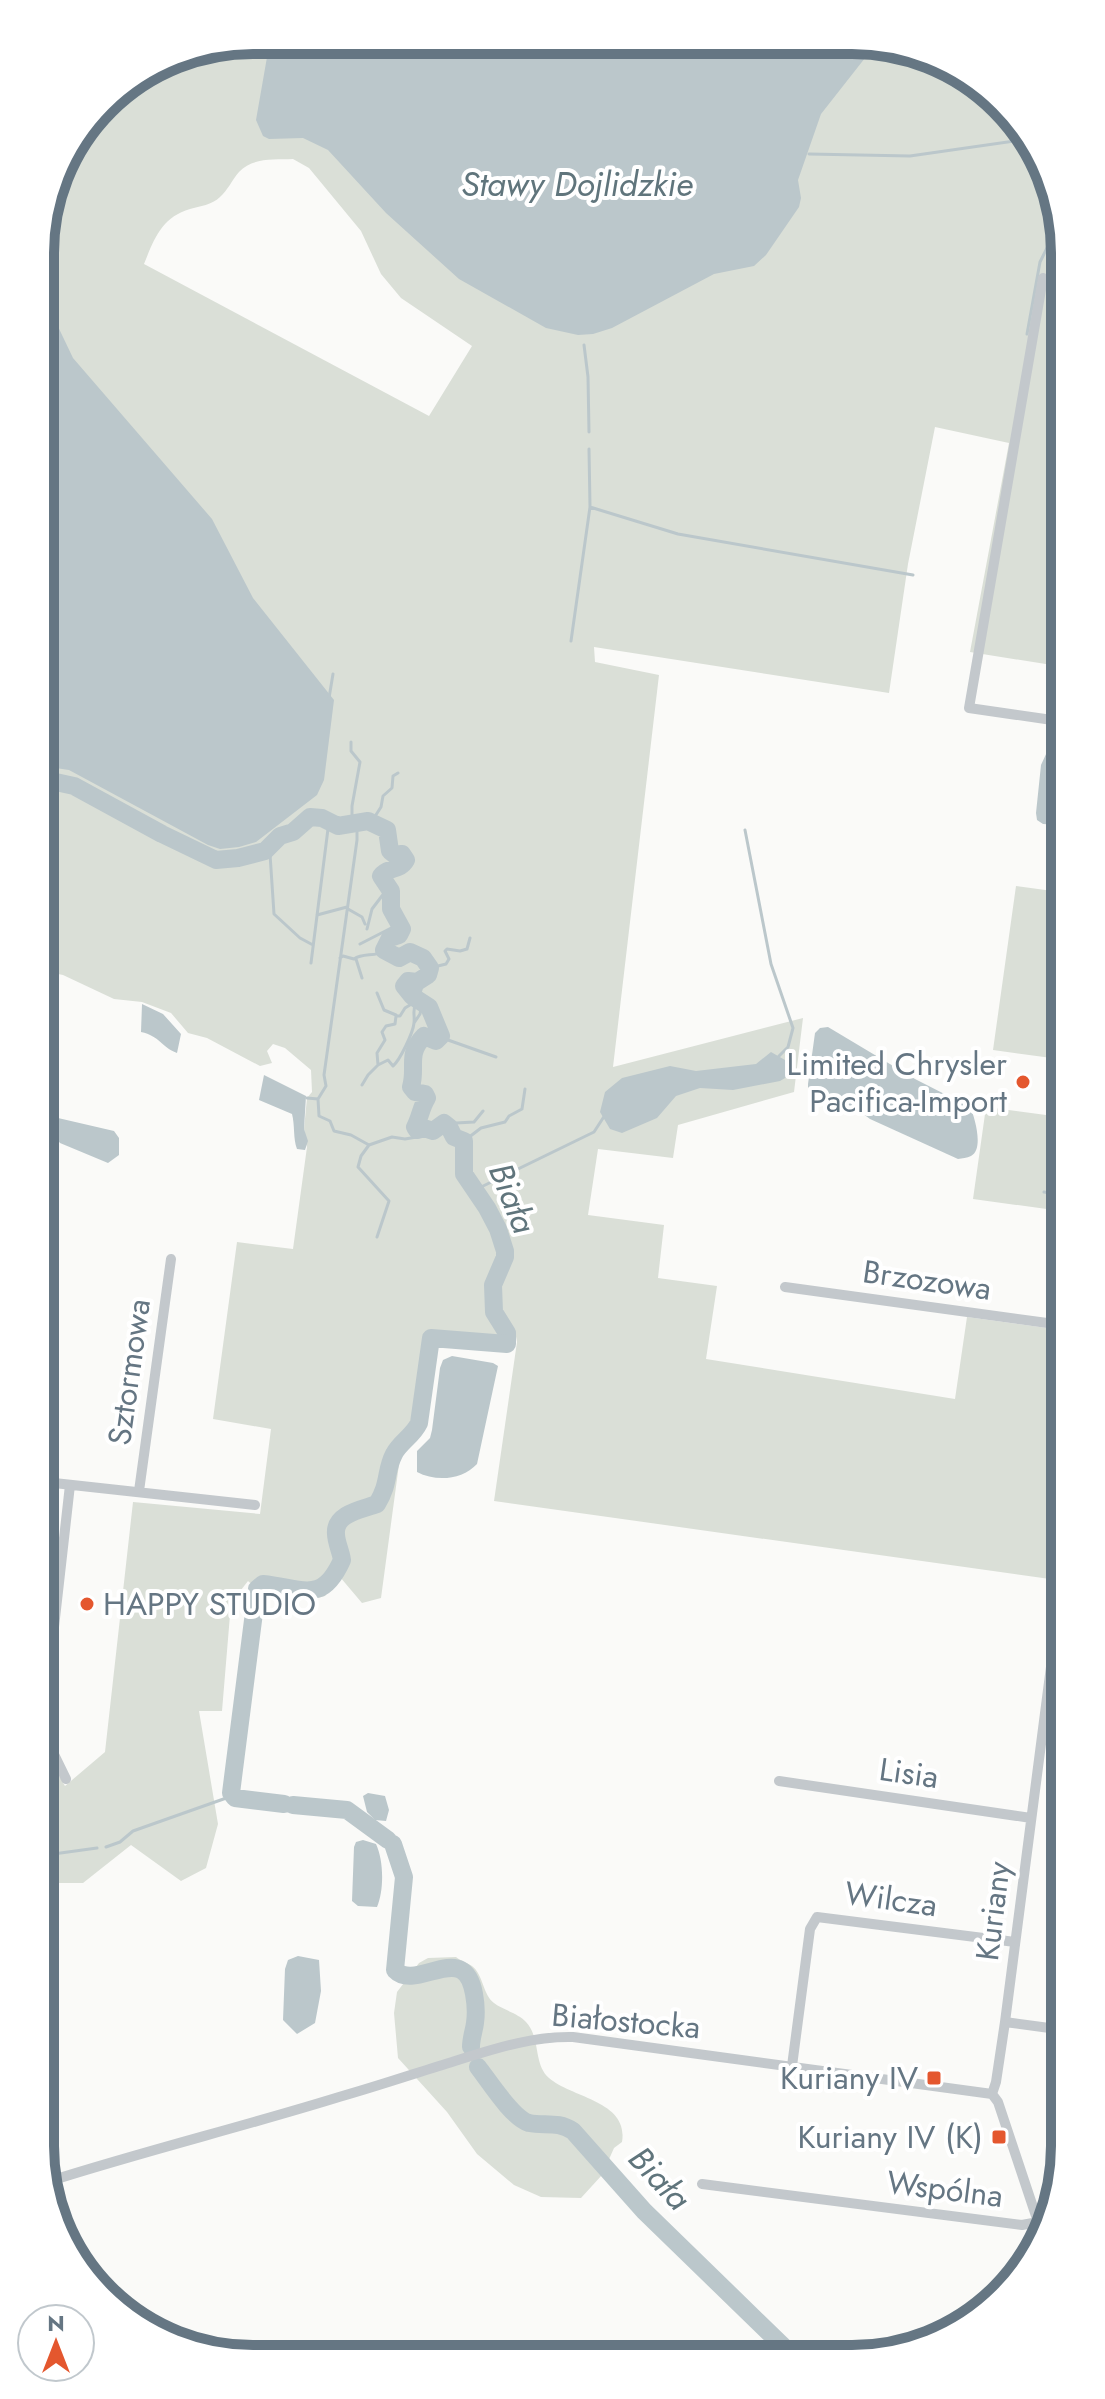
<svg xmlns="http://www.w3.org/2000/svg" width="1105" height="2399" viewBox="0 0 1105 2399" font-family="Jost,sans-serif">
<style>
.green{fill:#dadfd7;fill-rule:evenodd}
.water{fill:#bbc7cb}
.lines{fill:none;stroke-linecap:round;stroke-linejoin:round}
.stream{stroke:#bbc7cb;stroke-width:3}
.river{stroke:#bbc7cb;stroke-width:18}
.minor{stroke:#c3c8cc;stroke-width:10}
.poi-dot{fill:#e4572e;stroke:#fff;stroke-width:3}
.labels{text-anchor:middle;stroke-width:8;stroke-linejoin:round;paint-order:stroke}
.poi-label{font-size:32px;fill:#657683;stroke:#fff;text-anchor:end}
.street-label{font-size:32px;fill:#657683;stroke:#fff}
.water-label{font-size:34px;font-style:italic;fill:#60757c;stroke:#fff}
.rim{fill:none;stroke:#657683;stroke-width:10}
</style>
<rect width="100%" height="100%" fill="#fafaf8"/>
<!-- green -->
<path class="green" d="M253 40 893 44 993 93 1058 198V666L970 652 1009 443 935 427 908 564 889 693 594 647 595 662 659 675 613 1067 803 1018 794 1092 678 1125 673 1158 598 1149 588 1215 664 1225 658 1278 717 1286 706 1359 955 1399 967 1317 1062 1330V1542L1057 1580 494 1501 517 1342 515 1331 503 1316 501 1325 507 1333V1344L432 1338 434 1343 423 1429 400 1457 381 1598 362 1603 340 1577 325 1596 313 1599 262 1594 248 1581 231 1603 222 1711H199L218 1824 206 1868 181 1881 131 1845 83 1883H46V1754L65 1786 105 1752 133 1502 260 1514 271 1429 213 1419 237 1242 293 1249 307 1147 304 1129 307 1098 312 1092 311 1070 285 1048 273 1044 267 1051 272 1063 260 1066 207 1038 188 1033 171 1013 142 1002 114 999 63 975 43 971 40 239 62 159 112 93 172 56ZM293 159 309 168 361 231 381 274 401 298 472 346 429 416 144 264C154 239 162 217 190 209 200 206 212 205 220 197 228 190 232 180 239 172 253 157 274 160 293 159Z
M1016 886 1060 892 1061 1065 1059 1059 993 1050Z
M986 1107 1061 1117V1211L973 1199Z
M456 1957C461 1961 468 1963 472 1966 483 1974 483 1995 494 2003 503 2010 518 2013 526 2022 541 2038 533 2064 549 2078 572 2098 629 2101 622 2142L614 2148 602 2175 581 2198 541 2197 514 2185 477 2154 447 2112 398 2058 394 2013 397 1992 419 1963 428 1958Z"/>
<!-- water -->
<path class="water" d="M270 40 876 44 821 114 798 180 801 198 799 207 766 255 754 266 714 274 612 328 593 334 578 335 546 328 459 279 386 213 328 150 303 138 269 139 263 136 256 120Z
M254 50 257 54 254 58 165 61C189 46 226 50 254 50Z
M41 291 73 358 212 519 253 598 334 700 324 780 317 795 256 842 239 847 220 849 208 845 69 770 42 766Z
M1060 737V767L1057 770 1060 825 1043 824 1037 820 1036 813 1041 765 1053 739Z
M318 812 332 819 338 826 309 821 292 838 276 835 278 828 288 830 306 813Z
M142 1004 163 1014 181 1034 177 1053C161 1047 160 1036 141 1032Z
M828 1027 915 1079 970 1107C975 1117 984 1150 971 1156 967 1158 962 1158 958 1159L870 1119 855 1108 814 1095 808 1090V1084L815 1033 820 1028Z
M771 1052 792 1064V1074L780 1081 733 1090 700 1088 676 1096 657 1118 622 1133 610 1129 600 1112 605 1092 622 1078 670 1066 696 1071 756 1064Z
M264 1075 306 1096 304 1129 308 1141 305 1150 297 1149C293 1139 295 1125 292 1114L259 1100Z
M58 1118 114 1131 119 1138V1155L108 1163 60 1143 55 1137 54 1121Z
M452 1356 493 1363 498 1366 477 1464C462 1480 436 1482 417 1472V1451L430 1438 432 1430 440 1368 443 1360Z
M368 1793 385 1796 389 1810 386 1821 375 1820 367 1812 363 1796Z
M363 1840 376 1844C384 1861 384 1891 377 1907L358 1906 352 1901 354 1847 356 1842Z
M298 1956 319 1960 321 1991 315 2023 297 2034 283 2020 285 1969 288 1960Z"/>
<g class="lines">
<!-- stream -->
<path class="stream" d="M809 154 910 156 1022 140
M1027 334 1040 262 1048 246 1057 197
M584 345 588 377 589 432
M589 449 590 507 678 534 913 575
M571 641 590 507
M329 698 333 674
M351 742V751L360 762 352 806V825L357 832V840L324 1075 326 1086 318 1099 319 1116 330 1121 334 1131 351 1135 369 1145 392 1137 405 1139 417 1137 419 1130
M372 821 381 807 383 796 392 788 393 776 398 773
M745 830 771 964 793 1028 788 1047 779 1056
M267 849 270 854 274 914 300 938 313 945
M348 909 362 917 365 924
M317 915 347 907
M367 929 372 909 388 888
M360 944 399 924
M340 958 343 956 354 959C364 952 378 958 384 949
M356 959 362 978
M311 963 329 821
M430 968 446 964 449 959 445 951 447 949 460 951 467 949 470 938
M377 993 384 1010 396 1015
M414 1023 420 1014 422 1003
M439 1031 445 1033 448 1040 496 1057
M378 1065 388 1060 393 1066C400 1060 413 1033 414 1023 415 1014 412 1011 416 1003
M362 1085 368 1075 378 1065 377 1053 385 1040 382 1032 386 1026 395 1024 396 1016H400L405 1008 418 1000 425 976
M307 1098 318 1099
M449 1127 456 1123 474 1122 483 1111
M464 1141 481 1128 505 1122 509 1116 522 1109 525 1089
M369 1145 361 1156 358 1167 389 1201 377 1237
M477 1189 594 1132 605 1115
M1044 1192 1061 1195
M106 1847 120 1842 133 1831 232 1796
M46 1855 97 1848"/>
<!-- river -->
<path class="river" d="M42 779 74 786 162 834 216 860 238 858 265 851 280 836 293 832 310 817 322 818 338 826 368 821 387 830 390 851 395 855 402 854 406 860C400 871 387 867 381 876L391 891V909L402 929 399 935 390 938 384 950 399 958 410 952 423 958 430 968 428 975 417 982 408 981 404 986 412 996 429 1007 441 1036 436 1041 424 1036C406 1055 417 1066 411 1087L415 1092 425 1094 427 1098C421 1107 420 1118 415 1127L417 1130 424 1128 433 1131 444 1123 449 1127 454 1137 464 1141V1174L487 1208 498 1229 505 1251V1257L493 1285 494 1312 507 1333V1344L431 1338 419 1423C413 1436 400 1442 394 1454 385 1471 390 1483 377 1504 364 1509 334 1513 336 1534 336 1542 341 1552 342 1560 322 1605 303 1588 263 1584L257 1589 231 1793 235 1798 284 1804
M293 1805 347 1810 388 1840
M393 1844 404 1877 395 1970C411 1987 444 1960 461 1970 475 1977 477 2009 475 2023 474 2031 471 2038 471 2047
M478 2067C489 2081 512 2118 529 2123 545 2126 558 2121 573 2131L644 2211 789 2352"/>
<!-- minor -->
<path class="minor" d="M1043 278 969 708 1059 721
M785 1287 1062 1325
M45 1482 255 1505
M139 1491 171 1259
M46 1698 70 1485
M46 1738 66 1779
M779 1781 1031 1818
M1005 2022 1064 2030
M792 2066 810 1929 817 1917 1015 1942
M992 2094 996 2082 1005 2022 1062 1582
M992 2094 998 2102 1043 2237
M47 2182C144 2151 242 2127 339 2097 378 2086 416 2073 455 2061 494 2049 532 2036 573 2037L992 2094
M702 2184 1022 2225 1038 2222"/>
</g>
<!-- markers -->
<g class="poi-dot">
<circle cx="1023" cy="1082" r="8"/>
<circle cx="87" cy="1604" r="8"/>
<rect x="926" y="2070" width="16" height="16" rx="4"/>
<rect x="991" y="2129" width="16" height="16" rx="4"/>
</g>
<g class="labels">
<!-- poi labels -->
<g class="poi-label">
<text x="1007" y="1075">Limited Chrysler<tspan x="1007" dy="37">Pacifica-Import</tspan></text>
<text x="103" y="1615" text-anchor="start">HAPPY STUDIO</text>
<text x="918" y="2089">Kuriany IV</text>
<text x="983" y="2148">Kuriany IV (K)</text>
</g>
<!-- street labels -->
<g class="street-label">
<text transform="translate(927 1280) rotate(8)" y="11">Brzozowa</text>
<text transform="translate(129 1372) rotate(-82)" y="11">Sztormowa</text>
<text transform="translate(909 1773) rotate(8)" y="11">Lisia</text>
<text transform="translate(891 1899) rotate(8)" y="11">Wilcza</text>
<text transform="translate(993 1911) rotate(-83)" y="11">Kuriany</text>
<text transform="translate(626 2021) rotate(5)" y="11">Białostocka</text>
<text transform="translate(945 2189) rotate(7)" y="11">Wspólna</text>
</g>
<!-- water labels -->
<g class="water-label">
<text x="577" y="196">Stawy Dojlidzkie</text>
<text transform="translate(513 1198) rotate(68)" y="12">Biała</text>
<text transform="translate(660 2178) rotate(47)" y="12">Biała</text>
</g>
</g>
<!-- crop -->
<path d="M0 0H1105V2399H0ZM253 54H852A199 199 0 0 1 1051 253V2146A199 199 0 0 1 852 2345H253A199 199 0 0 1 54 2146V253A199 199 0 0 1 253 54Z" fill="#fff" fill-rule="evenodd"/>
<path class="rim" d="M253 54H852A199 199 0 0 1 1051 253V2146A199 199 0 0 1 852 2345H253A199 199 0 0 1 54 2146V253A199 199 0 0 1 253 54Z"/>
<!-- north arrow -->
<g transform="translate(56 2343)"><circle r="38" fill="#ffffff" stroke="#c1c8cd" stroke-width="2"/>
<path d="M0-6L14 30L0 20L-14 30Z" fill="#e4572e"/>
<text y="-12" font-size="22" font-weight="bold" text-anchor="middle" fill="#657683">N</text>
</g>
</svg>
